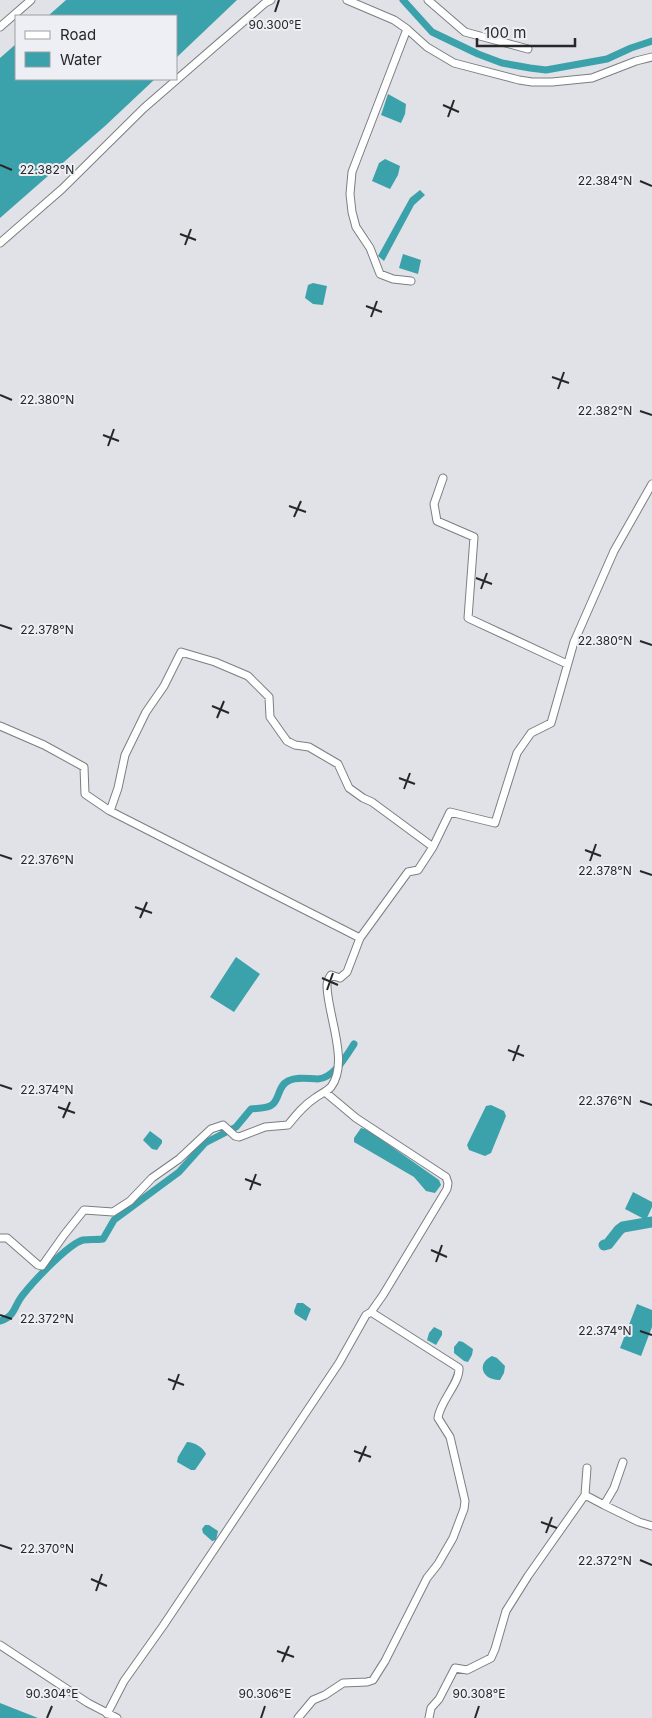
<svg xmlns="http://www.w3.org/2000/svg" width="652" height="1718" viewBox="0 0 652 1718" font-family="Inter,sans-serif">
<style>
.water{fill:#3ba1aa}
.lines{fill:none;stroke-linecap:round;stroke-linejoin:round}
.canal{stroke:#3ba1aa;stroke-width:7}
.river{stroke:#3ba1aa;stroke-width:11}
.minor-casing{stroke:#7c7e82;stroke-width:9}
.minor{stroke:#fff;stroke-width:7}
.ticks{fill:none;stroke:#272729;stroke-width:2}
.ticks-label{font-size:12px;text-anchor:middle;fill:#272729;stroke:#eeeff4;stroke-width:4;stroke-linejoin:round;paint-order:stroke}
</style>
<rect width="100%" height="100%" fill="#e0e2e7"/>
<!-- water -->
<path class="water" d="M66 0H237L176 58V16H48Z
M16 44V79H155L105 126 0 218V58Z
M388 94 406 104 405 114 401 123 381 115Z
M385 159 400 166 398 175 390 189 372 181 379 163Z
M420 190 425 195 414 205 384 261 378 256 410 198Z
M403 254 421 260 418 274 399 268Z
M313 283 327 286 323 305 313 304 305 298 308 285Z
M236 957 260 974 234 1012 210 997Z
M491 1105 504 1111 506 1116 491 1153 485 1156 469 1150 467 1145 486 1106Z
M361 1128 368 1130 439 1180 441 1185 435 1193 426 1191 414 1177 354 1142V1138Z
M150 1131 162 1140V1143L157 1150 152 1149 143 1140Z
M633 1192 652 1202V1207L646 1220 625 1209Z
M297 1303H303L311 1309 306 1321 295 1314 294 1311Z
M637 1304 652 1310V1327L641 1356 620 1348Z
M434 1327 442 1331V1335L436 1345 427 1340 429 1333Z
M459 1341 463 1342 473 1349 472 1355 468 1362 464 1361 454 1353V1347Z
M492 1356 497 1358 505 1366 504 1373 500 1380C482 1380 476 1364 492 1356Z
M187 1442C194 1442 203 1447 206 1454L195 1470H191L177 1462 178 1457Z
M205 1525H209L218 1531 216 1540 212 1541 203 1533 202 1529Z
M0 1703 38 1718H0Z"/>
<g class="lines">
<!-- canal -->
<path class="canal" d="M403 0 432 32 478 54 502 63 530 68 546 70 607 59 631 48 652 41
M0 1321C15 1317 14 1306 22 1296 33 1282 68 1244 83 1240 90 1239 96 1240 103 1239L114 1220 179 1172 205 1143 236 1127 251 1109C257 1108 268 1109 273 1104 280 1097 278 1086 288 1081 298 1076 308 1079 318 1079 334 1078 346 1056 354 1044"/>
<!-- river -->
<path class="river" d="M604 1245 608 1244 619 1230 623 1227 652 1222"/>
<!-- minor casing -->
<g class="minor-casing">
<path id="minor" d="M347 0 394 20 407 29 427 47 454 63 519 80 532 82H552L592 78 636 61 652 57
M428 0 465 32 528 49
M0 27 31 0
M407 29 352 172 350 194 352 212 356 227 370 248 380 274 393 279 411 281
M0 243 62 189 144 108 265 3 271 0
M443 478 434 504 437 521 474 537 468 618 567 664
M0 726 44 745 84 767 85 794 110 811 360 938
M433 847 450 812 495 823 517 753 531 733 551 723 574 642 614 551 652 484
M325 1092 356 1118 446 1177 448 1183 447 1189 383 1295 371 1312
M0 1238H7L38 1265 42 1266 64 1235 84 1210 113 1212 130 1201 152 1178 179 1159 211 1129 223 1125 235 1136 239 1137 265 1127 288 1125C296 1115 304 1105 315 1098 320 1094 326 1092 331 1087 350 1062 327 1014 327 985 327 982 329 978 331 975L340 978 347 972 360 938 408 872 418 870 433 847 372 802 363 798 349 788 338 764 309 747 295 745 287 741 270 717 269 697 248 676 215 662 181 652 164 686 146 712 125 755 118 788 110 811
M585 1495 604 1505 614 1488 623 1462
M604 1505 639 1522 652 1526
M0 1645 88 1703 117 1718
M107 1714 124 1681 163 1626 339 1363 366 1315 371 1312 459 1368C460 1383 440 1401 438 1418L450 1437 465 1501 464 1509 453 1538 438 1564 427 1578 385 1661 373 1680 367 1682 343 1683 325 1695 313 1700 298 1718
M429 1718 431 1708 439 1699 455 1668 467 1670 491 1658 495 1649 506 1611 528 1576 585 1495 587 1468"/>
</g>
<!-- minor -->
<use href="#minor" class="minor"/>
</g>
<!-- ticks -->
<path class="ticks" d="M275 12 279 0M443 105 459 112M448 117 454 100M0 165 12 170M640 181 652 186M180 234 196 240M185 245 191 229M366 306 382 312M371 317 377 301M552 377 569 383M558 389 564 372M0 395 12 400M640 411 652 415M103 435 119 441M108 446 114 429M289 506 306 512M294 517 301 501M476 578 492 584M481 589 487 573M0 625 12 629M640 641 652 645M212 706 229 713M217 718 224 701M399 778 415 784M404 789 410 773M585 850 601 856M0 855 12 859M590 861 596 844M640 871 652 875M135 907 152 913M140 918 147 902M322 978 338 985M327 990 333 973M508 1050 524 1056M513 1061 519 1045M0 1085 12 1089M640 1101 652 1105M58 1107 75 1113M63 1118 70 1102M245 1179 261 1185M250 1190 256 1174M431 1250 447 1257M436 1262 442 1245M0 1315 12 1319M640 1331 652 1335M168 1379 184 1385M173 1390 179 1374M354 1451 371 1457M359 1462 366 1446M541 1522 557 1528M546 1533 552 1517M0 1545 12 1549M640 1560 652 1565M91 1579 107 1586M96 1591 102 1574M277 1651 294 1657M282 1662 289 1646M47 1718 52 1706M261 1718 265 1706M475 1718 479 1706"/>
<g class="ticks-label">
<text x="275" y="29">90.300°E</text>
<text x="47" y="174">22.382°N</text>
<text x="605" y="185">22.384°N</text>
<text x="47" y="404">22.380°N</text>
<text x="605" y="415">22.382°N</text>
<text x="47" y="634">22.378°N</text>
<text x="605" y="645">22.380°N</text>
<text x="47" y="864">22.376°N</text>
<text x="605" y="875">22.378°N</text>
<text x="47" y="1094">22.374°N</text>
<text x="605" y="1105">22.376°N</text>
<text x="47" y="1323">22.372°N</text>
<text x="605" y="1335">22.374°N</text>
<text x="47" y="1553">22.370°N</text>
<text x="605" y="1565">22.372°N</text>
<text x="52" y="1698">90.304°E</text>
<text x="265" y="1698">90.306°E</text>
<text x="479" y="1698">90.308°E</text>
</g>
<!-- legend -->
<rect x="15" y="15" width="162" height="65" fill="#eeeff4" stroke="#9e9fa3"/>
<rect x="25" y="31" width="25" height="8" fill="#ffffff" stroke="#9e9fa3"/>
<text x="60" y="40" font-size="15" fill="#272729">Road</text>
<rect x="25" y="52" width="25" height="15" fill="#3ba1aa" stroke="#9e9fa3"/>
<text x="60" y="65" font-size="15" fill="#272729">Water</text>
<!-- scale -->
<path d="M477 38v8h98v-8" fill="none" stroke="#272729" stroke-width="2.5"/>
<text x="484" y="38" font-size="15" fill="#272729" stroke="#eeeff4" stroke-width="4" paint-order="stroke">100 m</text>
</svg>
